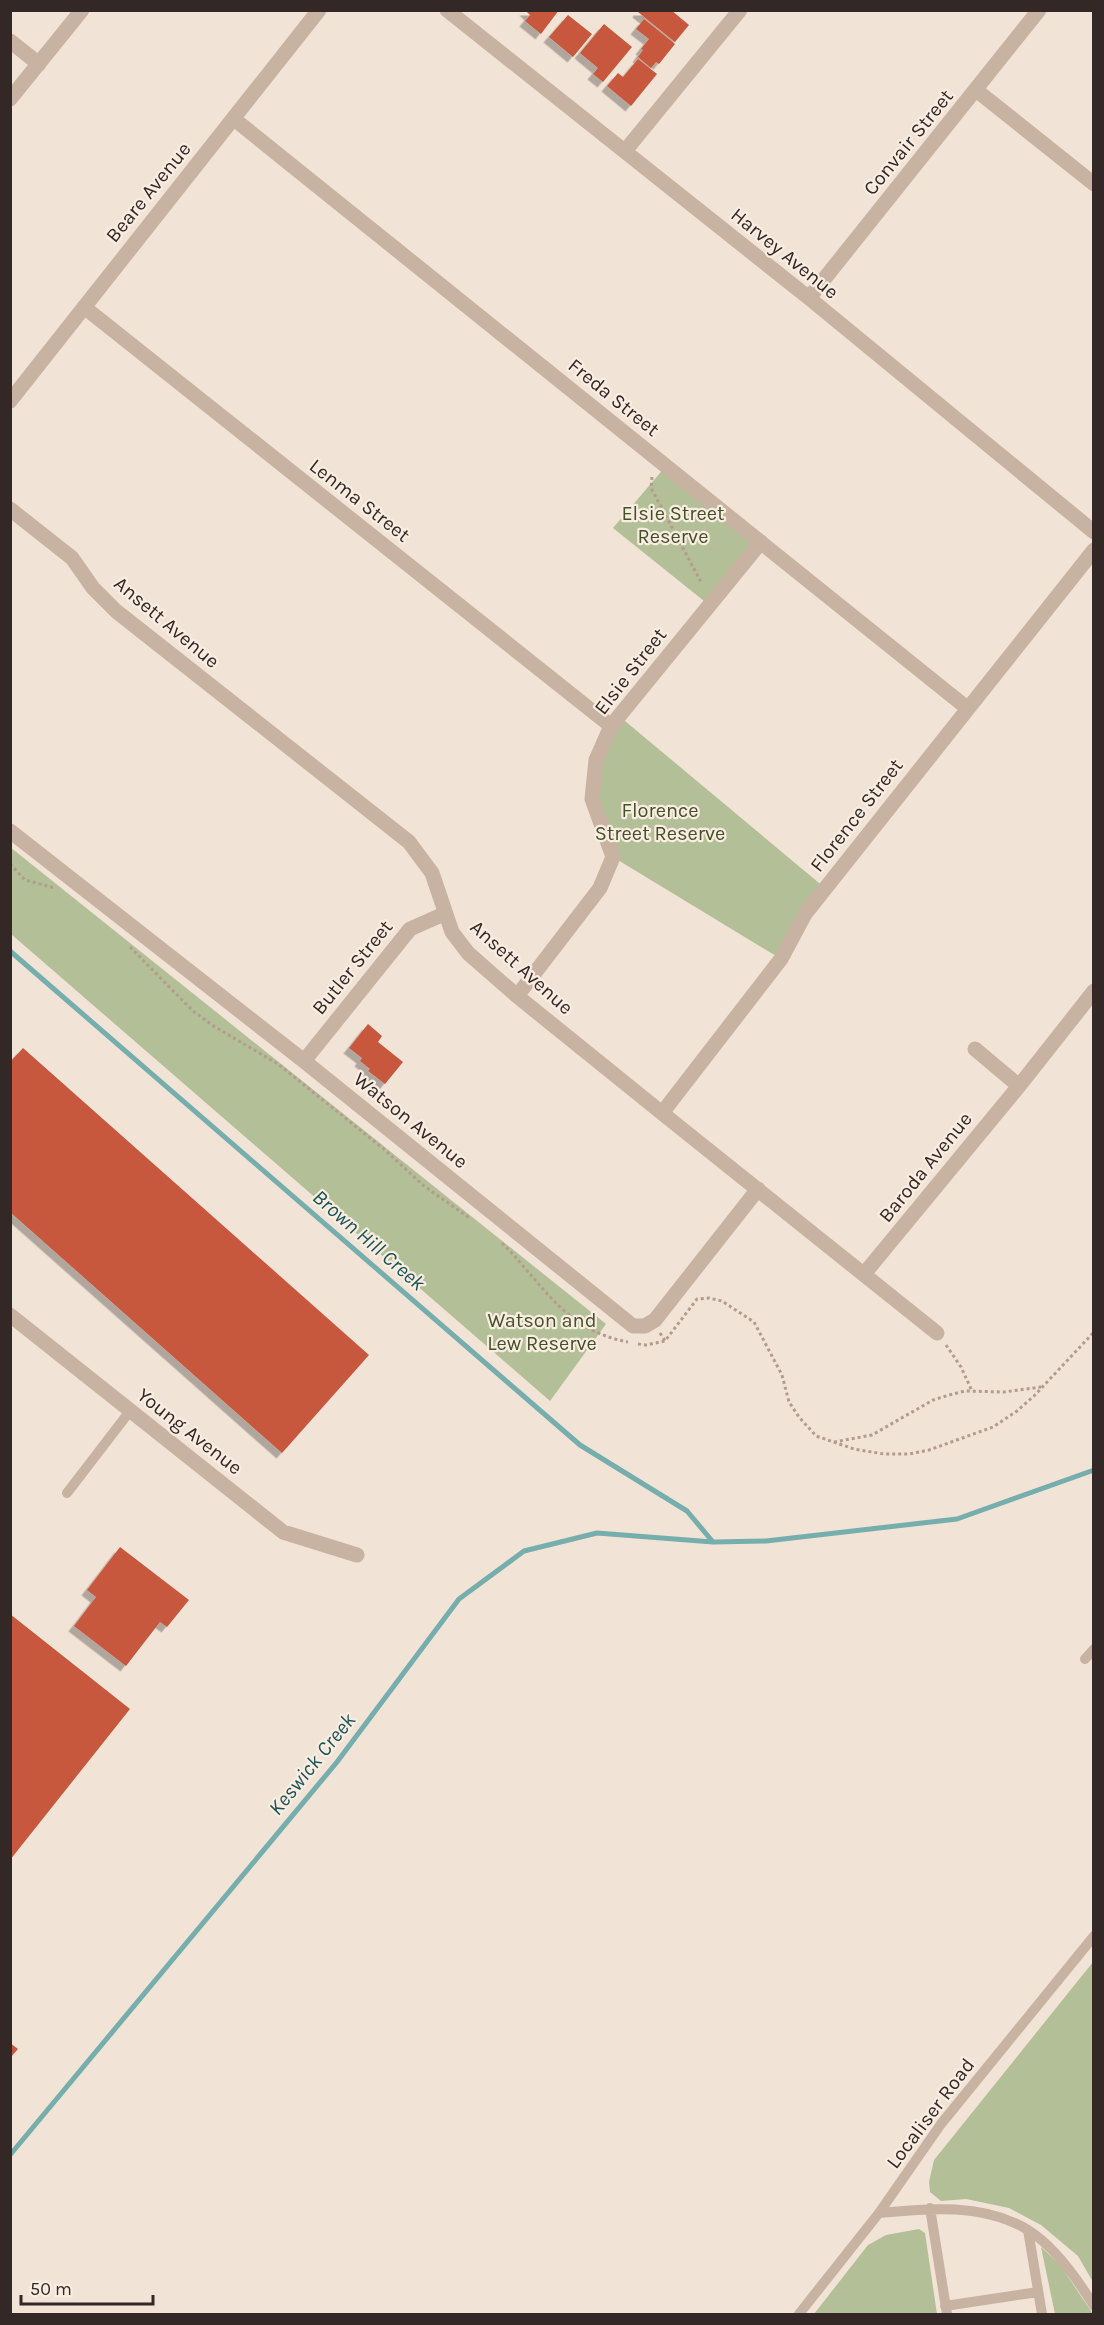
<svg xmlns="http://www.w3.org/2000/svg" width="1104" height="2325" viewBox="0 0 1104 2325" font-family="Karla,sans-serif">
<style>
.green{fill:#b3bf96}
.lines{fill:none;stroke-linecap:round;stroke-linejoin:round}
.stream{stroke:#75aead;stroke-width:5}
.building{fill:#c7583d;filter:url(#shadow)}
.path{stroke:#b49c8d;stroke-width:3;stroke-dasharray:3 3;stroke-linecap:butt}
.lane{stroke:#c8b2a2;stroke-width:10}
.street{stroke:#c8b2a2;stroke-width:15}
.labels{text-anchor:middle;stroke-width:4.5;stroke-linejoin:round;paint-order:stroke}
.street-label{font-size:20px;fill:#332825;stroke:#f9ede2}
.park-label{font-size:20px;fill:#445128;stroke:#f9ede2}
.water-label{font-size:21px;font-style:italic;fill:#1a5354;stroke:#f9ede2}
</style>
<defs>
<filter id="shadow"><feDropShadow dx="-5.5" dy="5.5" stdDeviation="0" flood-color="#0004"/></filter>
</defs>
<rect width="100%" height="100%" fill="#f1e3d6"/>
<!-- green -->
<path class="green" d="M666 466 761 542 709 605 613 528Z
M619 716 825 888 781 959 613 857 592 799 596 760Z
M10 847 606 1324 550 1401 11 934Z
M1093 1962V2282L1078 2256 1041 2225 1009 2208 966 2199 941 2201 930 2192 929 2182 934 2160Z
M919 2229 925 2233 937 2314H814L868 2245 886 2235Z
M1041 2247 1060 2265 1093 2314H1055Z"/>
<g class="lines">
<!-- stream -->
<path class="stream" d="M10 951 580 1445 687 1511 713 1542
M10 2155 337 1762 459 1599 524 1551 597 1533 713 1542 766 1541 957 1519 1094 1470"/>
</g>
<!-- building -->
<path class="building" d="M525 10H559L541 34 525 21 530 15Z
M639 10H671L689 25 675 42 638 12Z
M568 15 592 34 573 57 549 37Z
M644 19 675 44 659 64 656 62 651 68 638 57 643 50 641 49 649 39 636 29Z
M604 24 632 47 603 82 593 74 598 68 580 53Z
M638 59 657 74 631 106 607 86 618 73 623 77Z
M368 1024 382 1036 378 1042 403 1062 385 1084 368 1071 370 1069 360 1061 362 1058 349 1048Z
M23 1048 369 1355 282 1453 10 1212V1062Z
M120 1547 189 1600 167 1627 160 1622 126 1666 74 1626 96 1597 87 1590Z
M10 1614 130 1709 10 1860Z
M10 2043 18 2049 10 2058Z"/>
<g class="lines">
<!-- path -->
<path class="path" d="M652 477 651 488 702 584
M10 864 25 880 55 888
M130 947 193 1011 215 1027 278 1064 385 1150 424 1186 471 1219
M502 1243C544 1285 564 1330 628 1342
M660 1333 665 1341 697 1299 709 1298 722 1301 754 1322 782 1375 789 1402 799 1417 816 1436 854 1449 884 1454H909L929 1450 993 1427 1017 1411 1034 1396 1094 1332
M638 1344 646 1345 665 1341
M946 1345 961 1367 972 1391
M834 1442 872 1435 933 1400 949 1395 965 1391 1004 1392 1041 1387"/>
<!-- lane -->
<path class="lane" d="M67 1493 130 1411
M1085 1659 1094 1649
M930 2208 947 2314
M879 2213C928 2208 984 2203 1028 2230 1054 2246 1078 2280 1094 2306
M1028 2230 1042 2314
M945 2306 1038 2292
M799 2314 879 2213 941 2124 1094 1936"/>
<!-- street -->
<path class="street" d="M447 10 809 298 1094 532
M10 41 39 64
M976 90 1094 184
M10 99 82 10
M234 119 967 708
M625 151 740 10
M809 298 1039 10
M84 307 611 726
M10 401 319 10
M10 509 72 558 93 588 116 611 409 842 432 873 452 932 468 953 517 996 662 1113 937 1333
M10 831 304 1061 633 1326H645L655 1320 758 1189
M517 996 600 888 613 857 592 799 596 760 611 726 761 542
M975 1049 1019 1086
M304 1061 410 929 444 914
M662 1113 781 959 805 914 1094 550
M864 1274 1019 1086 1094 991
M10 1315 283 1532 357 1555"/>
</g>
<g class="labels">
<!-- street labels -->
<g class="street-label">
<text transform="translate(908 142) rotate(-51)" y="7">Convair Street</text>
<text transform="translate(148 192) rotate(-51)" y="7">Beare Avenue</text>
<text transform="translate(785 253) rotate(39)" y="7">Harvey Avenue</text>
<text transform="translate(614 397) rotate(39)" y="7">Freda Street</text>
<text transform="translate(360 500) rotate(38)" y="7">Lenma Street</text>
<text transform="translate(167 622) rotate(40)" y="7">Ansett Avenue</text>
<text transform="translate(630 671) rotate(-52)" y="7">Elsie Street</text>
<text transform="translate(856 815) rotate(-52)" y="7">Florence Street</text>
<text transform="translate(352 967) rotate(-51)" y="7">Butler Street</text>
<text transform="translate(522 967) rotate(42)" y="7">Ansett Avenue</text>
<text transform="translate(411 1120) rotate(39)" y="7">Watson Avenue</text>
<text transform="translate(925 1167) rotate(-51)" y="7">Baroda Avenue</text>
<text transform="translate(190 1431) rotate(38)" y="7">Young Avenue</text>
<text transform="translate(930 2113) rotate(-53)" y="7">Localiser Road</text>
</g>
<!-- park labels -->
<g class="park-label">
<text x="673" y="520">Elsie Street<tspan x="673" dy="23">Reserve</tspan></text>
<text x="660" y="817">Florence<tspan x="660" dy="23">Street Reserve</tspan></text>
<text x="542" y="1327">Watson and<tspan x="542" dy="23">Lew Reserve</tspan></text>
</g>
<!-- water labels -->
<g class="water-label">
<text transform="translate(369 1240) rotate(41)" y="7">Brown Hill Creek</text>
<text transform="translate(312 1764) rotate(-51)" y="7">Keswick Creek</text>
</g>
</g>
<!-- border -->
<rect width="1104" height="2325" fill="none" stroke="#332825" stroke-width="24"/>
<!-- scale -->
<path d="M21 2295v9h132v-9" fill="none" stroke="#332825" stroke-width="3"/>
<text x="30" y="2295" font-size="18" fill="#332825" stroke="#f9ede2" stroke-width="4.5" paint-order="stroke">50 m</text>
</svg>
